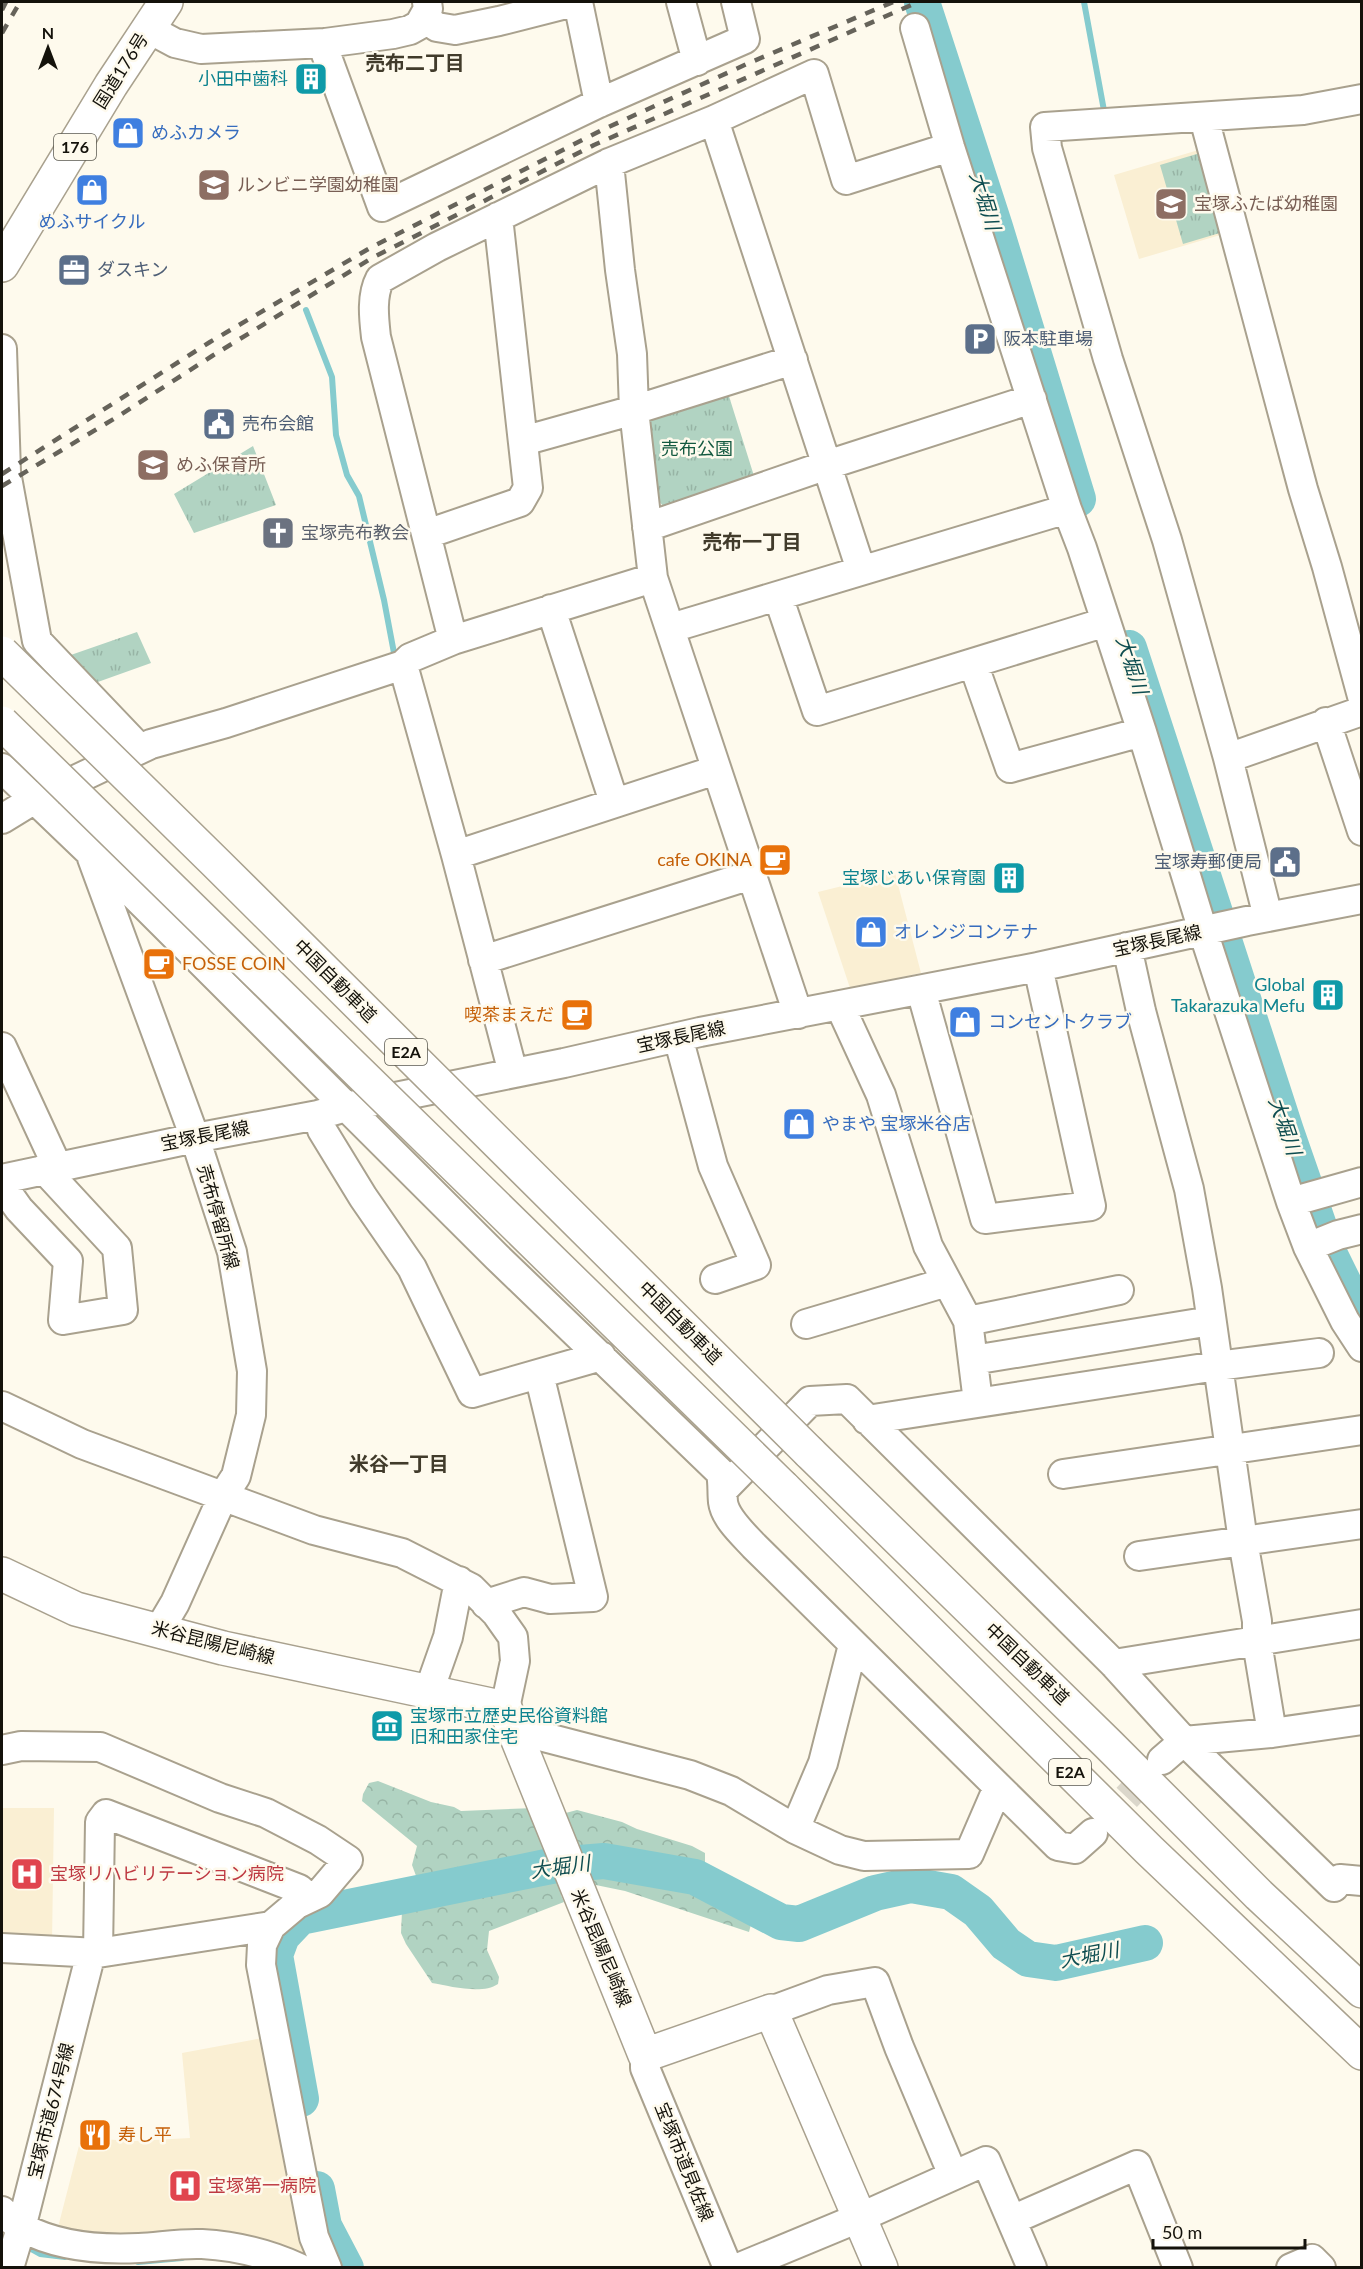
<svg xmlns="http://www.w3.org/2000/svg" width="1363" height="2269" viewBox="0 0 1363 2269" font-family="Lato,'Noto Sans JP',sans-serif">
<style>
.built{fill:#faefd3}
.forest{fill:url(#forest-crowns)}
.park{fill:url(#park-tufts)}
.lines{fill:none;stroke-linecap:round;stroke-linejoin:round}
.stream{stroke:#85cbce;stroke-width:6}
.river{stroke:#85cbce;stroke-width:36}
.minor-tunnel{stroke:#dbd7cb;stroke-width:28;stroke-dasharray:28 14;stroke-linecap:butt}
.minor-casing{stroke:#a9a18e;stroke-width:32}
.major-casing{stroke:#a9a18e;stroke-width:36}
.highway-casing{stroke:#a9a18e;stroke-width:36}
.minor{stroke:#fff;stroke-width:28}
.major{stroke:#fff;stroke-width:33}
.highway{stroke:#fff;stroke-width:33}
.rail{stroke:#66635a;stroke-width:4.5;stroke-dasharray:10 10;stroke-linecap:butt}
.highway-bridge-casing{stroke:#a9a18e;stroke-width:36;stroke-linecap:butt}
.highway-bridge{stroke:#fff;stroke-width:33}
.labels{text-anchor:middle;stroke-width:5;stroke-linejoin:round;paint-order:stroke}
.shield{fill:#fefaed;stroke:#5a584f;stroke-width:1.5}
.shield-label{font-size:16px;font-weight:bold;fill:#14120b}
.street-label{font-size:18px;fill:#14120b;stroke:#fefaed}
.culture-label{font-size:18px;fill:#0d838f;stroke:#fefaed;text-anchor:end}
.shop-label{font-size:18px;fill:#366cbe;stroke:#fefaed;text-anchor:start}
.education-label{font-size:18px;fill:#785e54;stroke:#fefaed;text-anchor:start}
.service-label{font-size:18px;fill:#4e5e75;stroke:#fefaed;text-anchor:start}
.park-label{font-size:18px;fill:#135940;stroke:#fefaed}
.worship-label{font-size:18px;fill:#5b616d;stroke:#fefaed;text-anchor:start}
.food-label{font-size:18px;fill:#c56008;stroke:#fefaed;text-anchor:end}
.health-label{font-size:18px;fill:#be3a42;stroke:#fefaed;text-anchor:start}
.neighbourhood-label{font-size:20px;font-weight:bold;fill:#413b2b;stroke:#fefaed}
.water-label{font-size:20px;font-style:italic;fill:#0e4d50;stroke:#fefaed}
</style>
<defs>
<pattern id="forest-crowns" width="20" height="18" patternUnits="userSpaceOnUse" patternTransform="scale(1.5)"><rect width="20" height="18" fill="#b1d3c2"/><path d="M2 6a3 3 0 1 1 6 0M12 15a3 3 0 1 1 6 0" fill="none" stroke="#97b4a5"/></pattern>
<pattern id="park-tufts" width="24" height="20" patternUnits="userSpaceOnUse" patternTransform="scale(1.5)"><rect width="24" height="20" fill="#b1d3c2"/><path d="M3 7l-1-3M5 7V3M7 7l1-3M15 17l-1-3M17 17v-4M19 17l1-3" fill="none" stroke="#97b4a5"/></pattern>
</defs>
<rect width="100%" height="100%" fill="#fefaed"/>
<!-- built -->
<path class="built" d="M1202 149 1227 233 1139 259 1114 175Z
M895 873 921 973 850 988 818 892Z
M2 1808H54L52 1943 2 1940Z
M268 2037 320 2261 300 2259 298 2251 248 2241 56 2235 81 2138 135 2141 190 2138 182 2053Z"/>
<!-- forest -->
<path class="forest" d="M378 1781 431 1802 454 1807 461 1811 534 1808 568 1893 561 1895 564 1902 489 1931 487 1950 499 1977 498 1984C482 1995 450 1986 432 1983L406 1944 401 1933 402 1911 420 1906 425 1900 412 1865 417 1846 362 1801 363 1794 369 1783Z
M577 1810 622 1822 637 1829 692 1846 705 1853V1868L714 1880 759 1893 749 1932 625 1891 586 1883 558 1815Z"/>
<!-- park -->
<path class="park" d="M1200 153 1223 232 1183 244 1160 165Z
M728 393 754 476 664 507 656 498 649 419Z
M253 446 276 505 194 533 174 494Z
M137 632 151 663 95 683 65 657Z"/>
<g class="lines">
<!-- stream -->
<path class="stream" d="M1084 2 1105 116
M306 310 332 377 336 435 347 475 359 496 384 600 394 653
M31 2249 40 2254 65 2257
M138 2262 182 2258"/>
<!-- river -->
<path class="river" d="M922 2 995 227 1078 499
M1129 648 1286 1131 1327 1249 1362 1320
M301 2099 275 1955 282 1936 300 1917 556 1865 604 1861 695 1877 781 1922 799 1924 875 1893 911 1885 951 1892 978 1911 1006 1944 1028 1959 1056 1963 1145 1943
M317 2189 324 2226 346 2268"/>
<!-- minor-tunnel -->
<path class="minor-tunnel" d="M1098 1828 1159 1763"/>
<!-- minor casing -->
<g class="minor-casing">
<path id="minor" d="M578 2 599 103
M681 2 697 61
M424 18 437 27 455 30 499 21 574 2
M147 28 175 43 201 49 325 43 393 34 410 30 419 25 428 9 427 2
M915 28 950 147 1067 509 1082 548 1142 732 1203 931 1291 1202 1308 1247 1345 1321 1362 1347
M325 43 326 54 382 207 599 103 745 39 736 2
M1204 118 1303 489 1327 567 1362 696
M714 120 861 570
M609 163 620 270 632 354 634 410 653 578 798 1014
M2 349 6 472 37 641 140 749
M523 441 634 410 793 360
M647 527 827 465 1032 399
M427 534 520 502 528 488 498 217
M778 596 817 711 1106 622
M551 609 614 802
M671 628 1067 509
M453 640 376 337C374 319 371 296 380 279L437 247 609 163 714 120 814 74 846 180 950 147
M973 663 1010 768 1142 732
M403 665 456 855 513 1073
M1326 722 1362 831
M1228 758 1362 711
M2 768 124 885 497 1257 721 1473C723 1483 722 1492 723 1502 725 1518 743 1534 754 1546L1058 1846 1075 1849 1093 1833
M2 819 33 800 151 744 226 723 403 665 410 658 453 640 653 578
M456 855 716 770
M92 858 195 1138 232 1252 252 1371 251 1415 236 1476 223 1496 175 1603 159 1630
M1268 917 1228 758 1167 540 1108 359 1047 148 1045 127 1303 110 1362 99
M1127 947 1141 1011 1189 1189 1207 1288 1243 1541 1257 1621V1642L1272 1733
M483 960 751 875
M921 990 985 1219 1091 1206 1038 967
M840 1006 881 1095 928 1246 968 1321 978 1402
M678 1037 713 1166 756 1265 715 1279
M2 1047 57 1166
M318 1115 322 1130 363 1197 412 1268 472 1393 601 1356
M2 1179 195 1138 318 1115 346 1107 564 1063 700 1032 1038 967 1247 921 1362 899
M2 1185 19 1209 68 1261 63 1320 123 1310 117 1248 44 1169
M1291 1202 1362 1182
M1308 1247 1338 1235 1362 1229
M968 1321 1119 1290
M806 1324 947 1282
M973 1360 1211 1321
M2 1406 82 1444 314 1530 402 1553 471 1588 496 1613 513 1637 515 1661 505 1708
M867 1420 1217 1366 1319 1353
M1063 1474 1362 1430
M724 1489 810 1401 847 1399 1114 1664 1184 1741 1334 1887 1340 1879 1362 1881
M1139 1556 1362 1524
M486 1604 524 1592 550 1599 593 1597 539 1374
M1114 1664 1362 1624
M429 1691 448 1637 459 1581
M513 1729 690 1775 731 1791 795 1829 823 1763 853 1645
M2 1750 21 1746 100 1747 220 1798 266 1813 318 1840 348 1860 320 1893 297 1904 271 1926 98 1953 2 1948
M1162 1760 1184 1741 1272 1733 1362 1720
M795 1829 840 1850 864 1856 969 1854 998 1787
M271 1926 262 1945 261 1965 314 2237 327 2268
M98 1953 100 1822 106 1814 299 1889 309 1898
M771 2011 828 1990 875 1982 899 2047 953 2175
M645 2055V2068L728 2268
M2 2211C8 2217 15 2224 23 2228 57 2246 100 2250 139 2248 159 2247 181 2243 202 2244 236 2246 269 2254 299 2268
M1012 2220 1137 2165 1178 2268
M9 2268 21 2228 91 1953
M738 2268 861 2217 986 2161 1032 2268
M1291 2268 1312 2259 1321 2268"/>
</g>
<!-- major casing -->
<g class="major-casing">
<path id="major" d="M2 1574 76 1609 223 1648 505 1708 645 2055 771 2011 881 2268"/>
</g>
<!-- highway casing -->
<g class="highway-casing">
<path id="highway" d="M2 265 111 85 166 2
M809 1452 1108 1744 1259 1895 1362 1991
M783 1487 1149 1850 1362 2053"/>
</g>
<!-- minor -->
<use href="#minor" class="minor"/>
<!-- major -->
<use href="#major" class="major"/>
<!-- highway -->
<use href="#highway" class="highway"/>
<!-- rail -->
<path class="rail" d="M2 10 6 2
M2 33 20 2
M2 474 210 342 370 248 602 130 749 63 893 2
M2 486 117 417 212 356 372 258 594 145 918 2"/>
<!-- highway-bridge casing -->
<g class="highway-bridge-casing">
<path id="highway-bridge" d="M2 653 216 863 809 1452
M2 723 783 1487"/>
</g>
<!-- highway-bridge -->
<use href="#highway-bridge" class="highway-bridge"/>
</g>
<!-- icons -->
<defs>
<g id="building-square" transform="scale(1.725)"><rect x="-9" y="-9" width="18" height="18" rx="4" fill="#0f9aa8" stroke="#fefaed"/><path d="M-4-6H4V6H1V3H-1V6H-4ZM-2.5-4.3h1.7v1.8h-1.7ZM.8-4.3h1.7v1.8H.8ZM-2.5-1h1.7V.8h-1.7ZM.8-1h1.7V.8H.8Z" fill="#fff"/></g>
<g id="shop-square" transform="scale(1.725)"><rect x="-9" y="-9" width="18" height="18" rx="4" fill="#3f7fe0" stroke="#fefaed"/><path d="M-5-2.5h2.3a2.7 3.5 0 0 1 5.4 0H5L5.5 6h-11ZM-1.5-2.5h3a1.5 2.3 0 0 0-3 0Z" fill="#fff"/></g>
<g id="school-square" transform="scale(1.725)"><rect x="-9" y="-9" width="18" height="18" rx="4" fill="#8d6e63" stroke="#fefaed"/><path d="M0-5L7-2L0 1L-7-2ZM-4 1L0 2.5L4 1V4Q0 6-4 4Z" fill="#fff"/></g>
<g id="office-square" transform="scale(1.725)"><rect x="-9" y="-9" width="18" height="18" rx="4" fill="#5c6f8a" stroke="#fefaed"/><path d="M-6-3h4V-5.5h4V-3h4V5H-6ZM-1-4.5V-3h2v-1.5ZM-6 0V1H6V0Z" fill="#fff"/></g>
<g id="parking-square" transform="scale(1.725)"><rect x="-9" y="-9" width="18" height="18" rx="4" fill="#5c6f8a" stroke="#fefaed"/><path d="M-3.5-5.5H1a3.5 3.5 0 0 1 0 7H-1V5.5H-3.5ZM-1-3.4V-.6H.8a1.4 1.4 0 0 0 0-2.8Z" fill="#fff"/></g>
<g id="civic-square" transform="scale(1.725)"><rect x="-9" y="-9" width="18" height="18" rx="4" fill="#5c6f8a" stroke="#fefaed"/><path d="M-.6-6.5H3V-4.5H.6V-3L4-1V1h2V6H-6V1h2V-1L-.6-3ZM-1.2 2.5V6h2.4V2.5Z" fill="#fff"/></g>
<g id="church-square" transform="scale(1.725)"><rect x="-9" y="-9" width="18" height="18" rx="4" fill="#6b7280" stroke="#fefaed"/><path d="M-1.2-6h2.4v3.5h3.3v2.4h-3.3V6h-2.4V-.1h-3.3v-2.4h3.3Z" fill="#fff"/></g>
<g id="cafe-square" transform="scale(1.725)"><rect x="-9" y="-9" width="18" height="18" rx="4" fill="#e8710a" stroke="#fefaed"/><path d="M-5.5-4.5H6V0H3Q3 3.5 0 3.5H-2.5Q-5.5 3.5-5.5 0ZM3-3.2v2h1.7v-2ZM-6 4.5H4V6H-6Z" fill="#fff"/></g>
<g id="museum-square" transform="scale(1.725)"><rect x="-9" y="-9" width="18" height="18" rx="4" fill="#0f9aa8" stroke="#fefaed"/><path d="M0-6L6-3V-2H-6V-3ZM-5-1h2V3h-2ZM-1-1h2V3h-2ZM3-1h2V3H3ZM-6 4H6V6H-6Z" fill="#fff"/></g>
<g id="hospital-square" transform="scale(1.725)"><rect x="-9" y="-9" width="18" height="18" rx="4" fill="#e0444e" stroke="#fefaed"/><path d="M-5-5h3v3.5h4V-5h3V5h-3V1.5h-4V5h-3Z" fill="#fff"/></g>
<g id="restaurant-square" transform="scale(1.725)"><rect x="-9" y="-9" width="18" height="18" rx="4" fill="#e8710a" stroke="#fefaed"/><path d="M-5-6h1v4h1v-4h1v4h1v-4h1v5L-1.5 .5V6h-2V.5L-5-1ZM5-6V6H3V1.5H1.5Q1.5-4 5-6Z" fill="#fff"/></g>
</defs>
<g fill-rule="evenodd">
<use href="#building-square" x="311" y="79"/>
<use href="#shop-square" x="128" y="133"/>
<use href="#school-square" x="214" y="185"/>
<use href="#shop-square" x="92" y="190"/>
<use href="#school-square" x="1171" y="204"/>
<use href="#office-square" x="74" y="270"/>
<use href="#parking-square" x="980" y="339"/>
<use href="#civic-square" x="219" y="424"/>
<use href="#school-square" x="153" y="465"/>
<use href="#church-square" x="278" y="533"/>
<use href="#cafe-square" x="775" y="860"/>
<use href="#civic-square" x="1285" y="862"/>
<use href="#building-square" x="1009" y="878"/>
<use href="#shop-square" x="871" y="932"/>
<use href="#cafe-square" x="159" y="964"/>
<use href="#building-square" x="1328" y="995"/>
<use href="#cafe-square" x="577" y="1015"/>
<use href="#shop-square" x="965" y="1022"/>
<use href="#shop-square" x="799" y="1124"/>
<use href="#museum-square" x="387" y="1726"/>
<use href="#hospital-square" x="27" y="1874"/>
<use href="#restaurant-square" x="95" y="2135"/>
<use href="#hospital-square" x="185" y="2186"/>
</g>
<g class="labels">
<!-- shield labels -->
<g class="shield">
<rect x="54" y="134" width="42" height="26" rx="4.5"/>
<rect x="385" y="1039" width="42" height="26" rx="4.5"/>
<rect x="1049" y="1759" width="42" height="26" rx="4.5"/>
</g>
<g class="shield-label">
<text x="75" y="153">176</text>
<text x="406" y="1058">E2A</text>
<text x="1070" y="1778">E2A</text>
</g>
<!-- street labels -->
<g class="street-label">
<text transform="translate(121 71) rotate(-58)" y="6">国道176号</text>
<text transform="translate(1157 941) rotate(-12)" y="6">宝塚長尾線</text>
<text transform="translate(335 981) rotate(45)" y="6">中国自動車道</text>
<text transform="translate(681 1037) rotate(-12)" y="6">宝塚長尾線</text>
<text transform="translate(205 1136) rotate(-11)" y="6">宝塚長尾線</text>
<text transform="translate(218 1217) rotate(74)" y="6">売布停留所線</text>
<text transform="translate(680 1323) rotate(45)" y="6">中国自動車道</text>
<text transform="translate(213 1643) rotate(14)" y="6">米谷昆陽尼崎線</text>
<text transform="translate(1027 1664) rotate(44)" y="6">中国自動車道</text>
<text transform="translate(601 1948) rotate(67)" y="6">米谷昆陽尼崎線</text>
<text transform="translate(51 2111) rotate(-76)" y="6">宝塚市道674号線</text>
<text transform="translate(684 2162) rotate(68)" y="6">宝塚市道見佐線</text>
</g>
<!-- culture labels -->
<g class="culture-label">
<text x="288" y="85">小田中歯科</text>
<text x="986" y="884">宝塚じあい保育園</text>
<text x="1305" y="991">Global<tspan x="1305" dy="21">Takarazuka Mefu</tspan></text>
<text x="410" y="1722" text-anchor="start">宝塚市立歴史民俗資料館<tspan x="410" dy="21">旧和田家住宅</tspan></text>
</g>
<!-- shop labels -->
<g class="shop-label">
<text x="151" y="139">めふカメラ</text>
<text x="92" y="228" text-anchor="middle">めふサイクル</text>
<text x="894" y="938">オレンジコンテナ</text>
<text x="988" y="1028">コンセントクラブ</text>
<text x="822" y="1130">やまや 宝塚米谷店</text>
</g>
<!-- education labels -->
<g class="education-label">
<text x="237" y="191">ルンビニ学園幼稚園</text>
<text x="1194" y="210">宝塚ふたば幼稚園</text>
<text x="176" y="471">めふ保育所</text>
</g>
<!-- service labels -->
<g class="service-label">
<text x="97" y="276">ダスキン</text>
<text x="1003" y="345">阪本駐車場</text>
<text x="242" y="430">売布会館</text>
<text x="1262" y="868" text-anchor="end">宝塚寿郵便局</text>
</g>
<!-- park labels -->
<g class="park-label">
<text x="697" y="455">売布公園</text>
</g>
<!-- worship labels -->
<g class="worship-label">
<text x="301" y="539">宝塚売布教会</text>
</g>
<!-- food labels -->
<g class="food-label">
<text x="752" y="866">cafe OKINA</text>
<text x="182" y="970" text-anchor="start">FOSSE COIN</text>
<text x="554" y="1021">喫茶まえだ</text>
<text x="118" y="2141" text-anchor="start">寿し平</text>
</g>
<!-- health labels -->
<g class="health-label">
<text x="50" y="1880">宝塚リハビリテーション病院</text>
<text x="208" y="2192">宝塚第一病院</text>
</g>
<!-- neighbourhood labels -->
<g class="neighbourhood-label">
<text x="415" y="70">売布二丁目</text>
<text x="752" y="549">売布一丁目</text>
<text x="399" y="1471">米谷一丁目</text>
</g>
<!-- water labels -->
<g class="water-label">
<text transform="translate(985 201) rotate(73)" y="7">大堀川</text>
<text transform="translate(1132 665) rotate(72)" y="7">大堀川</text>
<text transform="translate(1285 1126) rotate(71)" y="7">大堀川</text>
<text transform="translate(560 1867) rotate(-8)" y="7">大堀川</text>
<text transform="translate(1089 1955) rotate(-11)" y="7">大堀川</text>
</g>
</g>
<!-- border -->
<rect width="1363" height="2269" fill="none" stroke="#14120b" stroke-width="6"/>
<!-- north arrow -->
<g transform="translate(48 48)" stroke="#fefaed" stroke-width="4.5" paint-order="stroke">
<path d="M0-4.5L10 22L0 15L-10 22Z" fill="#14120b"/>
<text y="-9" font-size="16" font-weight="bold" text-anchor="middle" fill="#14120b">N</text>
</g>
<!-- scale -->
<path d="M1153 2239v9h152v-9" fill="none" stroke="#14120b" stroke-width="3"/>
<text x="1162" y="2239" font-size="18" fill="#14120b" stroke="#fefaed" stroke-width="4.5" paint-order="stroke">50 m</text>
</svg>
